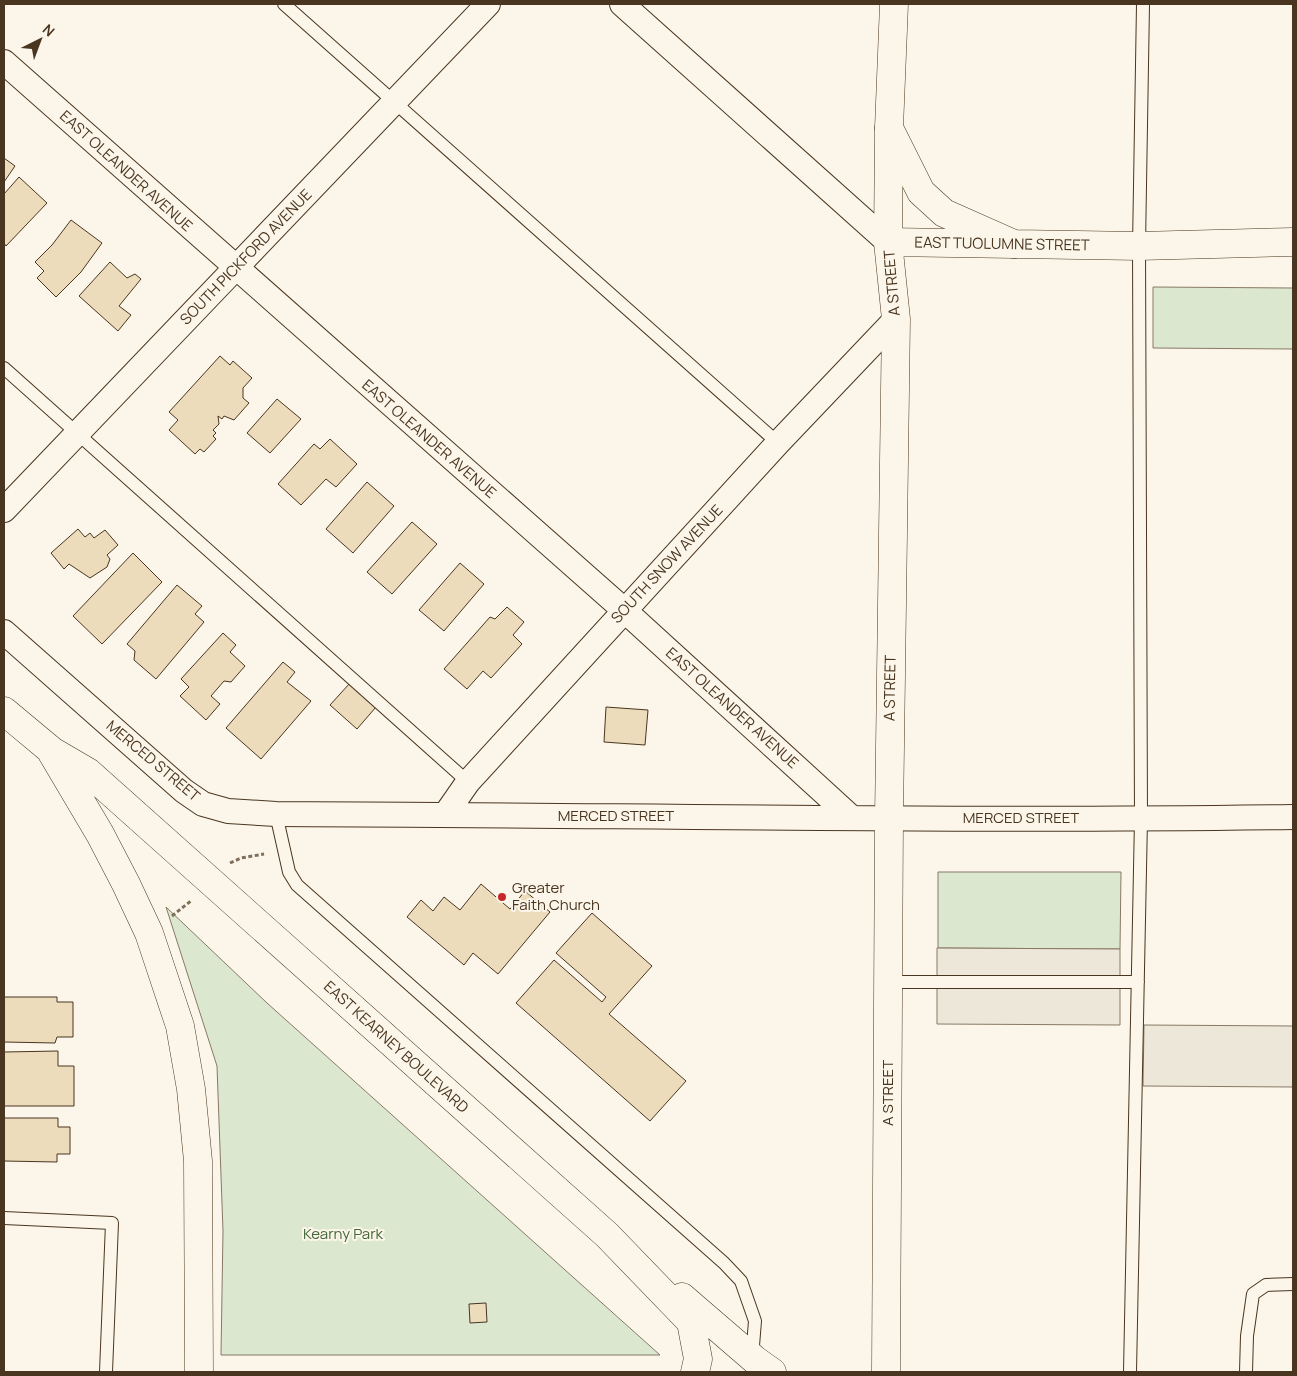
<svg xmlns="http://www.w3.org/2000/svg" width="1297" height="1376" viewBox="0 0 1297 1376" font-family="Manrope,sans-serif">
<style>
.green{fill:#dce7d0;stroke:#887966}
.parking{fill:#ede7d9;stroke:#887966}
.building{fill:#ecdcbc;stroke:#4a3520}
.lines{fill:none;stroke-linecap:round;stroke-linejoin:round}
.service-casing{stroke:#4a3520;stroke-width:14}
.minor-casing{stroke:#4a3520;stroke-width:26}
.tertiary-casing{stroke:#4a3520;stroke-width:29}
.secondary-casing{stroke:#4a3520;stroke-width:29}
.path{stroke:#7f6f5c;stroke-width:3;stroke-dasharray:4 2.5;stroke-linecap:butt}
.service{stroke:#fbf6e9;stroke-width:12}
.minor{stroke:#fbf6e9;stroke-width:24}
.tertiary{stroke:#fbf6e9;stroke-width:28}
.secondary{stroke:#fbf6e9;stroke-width:28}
.poi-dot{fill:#c62828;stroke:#fbf6e9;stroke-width:2}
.labels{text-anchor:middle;stroke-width:4;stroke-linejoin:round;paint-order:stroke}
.street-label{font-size:15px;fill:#4a3520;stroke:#fbf6e9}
.poi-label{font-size:15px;fill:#4a3520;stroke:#fbf6e9;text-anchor:start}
.park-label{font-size:15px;fill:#436837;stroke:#fbf6e9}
</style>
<rect width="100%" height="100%" fill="#fbf6e9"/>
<!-- green -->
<path class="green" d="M1153 287 1293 288V349L1153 348Z
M938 872H1121L1120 949 938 948Z
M166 907 267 1003 660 1355H221L223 1231 217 1066Z"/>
<!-- parking -->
<path class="parking" d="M937 948 1120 949V1025L937 1024Z
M1144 1025 1293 1026V1087L1143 1086Z"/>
<!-- building -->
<path class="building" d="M4 158 15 166 4 182Z
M19 177 47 203 6 246 4 243V194Z
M71 220 102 243 81 272 56 297 37 278 44 271 35 262 52 245Z
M110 262 127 278 135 274 141 279 119 306 131 315 118 331 79 296Z
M220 356 230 365 233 361 252 378 243 388V398L249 403 234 420 224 416 222 419 218 416 219 424 213 430 216 433 213 436 216 439 204 452 200 449 195 454 169 430 178 420 169 412Z
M277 399 301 419 270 453 247 433Z
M330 439 357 464 336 487 326 479 301 505 278 484 314 444 320 449Z
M367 482 394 506 353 553 326 529Z
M412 522 437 544 392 594 367 572Z
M78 529 85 537 90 533 94 538 105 530 118 545 107 555 110 559 107 567 90 578 69 564 64 569 51 553Z
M133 553 162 582 102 644 73 616Z
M460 563 484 584 444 631 419 610Z
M177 585 202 606 195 614 204 622 156 679 134 660 135 651 127 644Z
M507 607 524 622 513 635 522 644 491 678 483 671 467 689 444 669 490 617 495 619Z
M223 633 236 645 230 652 245 666 231 682 224 681 211 696 220 704 206 720 180 696 189 687 181 679Z
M283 662 295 672 287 682 311 701 261 759 226 728Z
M350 683 376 707 357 729 330 705Z
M606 707 648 710 645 745 604 742Z
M481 884 510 909 525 891 550 912 498 974 473 953 464 965 407 917 421 900 433 911 444 897 460 910Z
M592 913 652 966 609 1014 686 1081 650 1121 516 1003 554 960 602 1002 606 997 556 953Z
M4 997H57V1002H73V1037H57L55 1043 4 1042Z
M58 1051V1066H74V1106H4V1052Z
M4 1118H58V1127H70V1154H57V1162L4 1161Z
M486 1303 487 1322 470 1323 469 1304Z"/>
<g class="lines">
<!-- service casing -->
<g class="service-casing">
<path id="service" d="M284 4 778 443
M4 368 468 782
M276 814 289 872 297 885 724 1263 741 1281 755 1321 752 1358
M888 982H1138
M4 1218 112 1223 106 1372
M1130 1372 1141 819 1139 246 1143 4
M1246 1372 1247 1336 1253 1294 1266 1285 1293 1284"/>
</g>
<!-- minor casing -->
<g class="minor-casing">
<path id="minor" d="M622 4 888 242
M4 62 624 610 852 818
M4 510 488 4
M4 632 184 791 203 804 228 811 276 814C615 815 954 822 1293 817
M445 815 468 782 778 443 896 319"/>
</g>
<!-- tertiary casing -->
<g class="tertiary-casing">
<path id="tertiary" d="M888 242 1014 244
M886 1372 889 818 896 319 888 242 889 128"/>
</g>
<!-- secondary casing -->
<g class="secondary-casing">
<path id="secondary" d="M894 4 889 128 921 192 944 213 1014 244 1139 246 1293 242
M4 711 52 751 88 772 607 1235 691 1322 698 1359 695 1372
M52 753 100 834 126 884 149 933 180 1026 191 1089 198 1161 199 1372
M682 1297 755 1360 772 1372"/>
</g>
<!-- path -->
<path class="path" d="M230 863 241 858 264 854
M172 916 192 900"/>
<!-- service -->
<use href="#service" class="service"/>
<!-- minor -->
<use href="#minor" class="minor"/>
<!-- tertiary -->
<use href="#tertiary" class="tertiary"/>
<!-- secondary -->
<use href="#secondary" class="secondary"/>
</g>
<!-- markers -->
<circle class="poi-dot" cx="502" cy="897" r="5"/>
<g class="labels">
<!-- street labels -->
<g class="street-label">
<text transform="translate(126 171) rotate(42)" y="5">EAST OLEANDER AVENUE</text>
<text transform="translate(1002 244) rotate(1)" y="5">EAST TUOLUMNE STREET</text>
<text transform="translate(246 257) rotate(-46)" y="5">SOUTH PICKFORD AVENUE</text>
<text transform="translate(892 283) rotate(-95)" y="5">A STREET</text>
<text transform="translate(429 439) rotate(41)" y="5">EAST OLEANDER AVENUE</text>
<text transform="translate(667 564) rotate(-47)" y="5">SOUTH SNOW AVENUE</text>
<text transform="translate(890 688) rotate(-89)" y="5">A STREET</text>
<text transform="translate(732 708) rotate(42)" y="5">EAST OLEANDER AVENUE</text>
<text transform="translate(153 761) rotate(40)" y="5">MERCED STREET</text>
<text x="616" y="821">MERCED STREET</text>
<text x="1021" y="823">MERCED STREET</text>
<text transform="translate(396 1047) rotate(42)" y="5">EAST KEARNEY BOULEVARD</text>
<text transform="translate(888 1093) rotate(-90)" y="5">A STREET</text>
</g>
<!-- poi labels -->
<g class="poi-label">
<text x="512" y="893">Greater<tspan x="512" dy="17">Faith Church</tspan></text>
</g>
<!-- park labels -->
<g class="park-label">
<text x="343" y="1239">Kearny Park</text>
</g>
</g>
<!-- border -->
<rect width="1297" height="1376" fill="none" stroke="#4a3520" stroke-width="10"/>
<!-- north arrow -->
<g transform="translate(40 40) rotate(42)" stroke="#fbf6e9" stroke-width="4" paint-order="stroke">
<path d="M0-4L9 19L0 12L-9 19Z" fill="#4a3520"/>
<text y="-8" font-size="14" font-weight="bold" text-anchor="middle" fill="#4a3520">N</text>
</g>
</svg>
